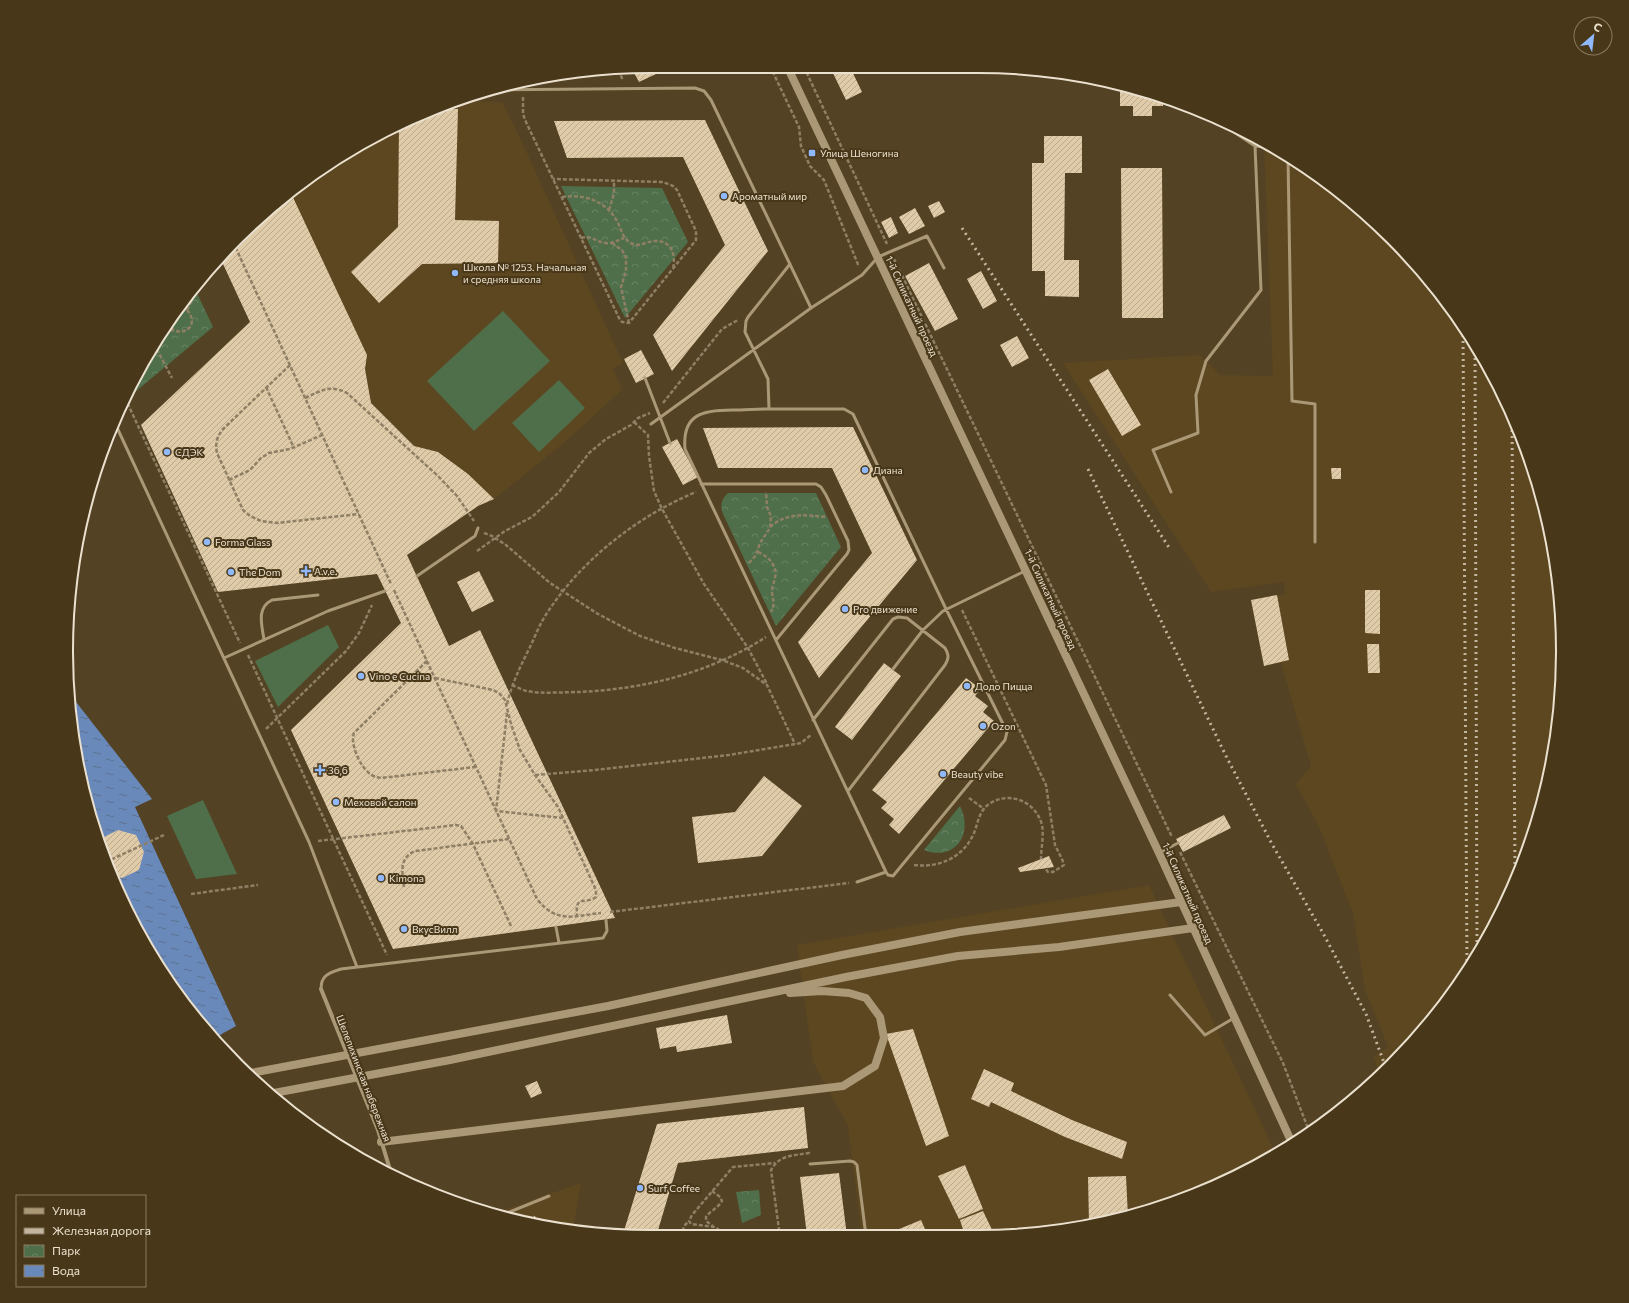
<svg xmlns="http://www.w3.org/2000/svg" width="1629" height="1303" viewBox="0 0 1629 1303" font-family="Commissioner,sans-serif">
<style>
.built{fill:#5d4721}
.grass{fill:#4f6f4a}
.park{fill:url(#park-crowns)}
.water{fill:url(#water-ripples)}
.building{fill:url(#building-hatch)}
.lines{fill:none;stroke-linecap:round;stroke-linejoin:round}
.path{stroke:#8e7f65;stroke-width:2.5;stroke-dasharray:4 2;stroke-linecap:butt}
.lane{stroke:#ab9876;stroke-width:3}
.street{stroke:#ab9876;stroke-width:4}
.secondary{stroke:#ab9876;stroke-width:8}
.rail{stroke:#c2b6a1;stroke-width:3;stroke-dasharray:2 4;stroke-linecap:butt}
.poi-dot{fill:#8fb8fd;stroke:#483718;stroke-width:1.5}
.labels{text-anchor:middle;stroke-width:4;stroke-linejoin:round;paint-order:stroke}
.poi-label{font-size:10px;fill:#ebe1cf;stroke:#483718;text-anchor:start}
.street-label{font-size:10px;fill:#ebe1cf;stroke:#483718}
.rim{fill:none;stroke:#ebe1cf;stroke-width:2}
</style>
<defs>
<pattern id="park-crowns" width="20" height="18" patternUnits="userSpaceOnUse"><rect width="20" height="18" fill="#4f6f4a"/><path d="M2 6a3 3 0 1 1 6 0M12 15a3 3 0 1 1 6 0" fill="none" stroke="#688363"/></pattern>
<pattern id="water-ripples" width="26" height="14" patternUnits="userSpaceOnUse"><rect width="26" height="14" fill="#6a89bb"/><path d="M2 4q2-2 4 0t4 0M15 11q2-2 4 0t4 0" fill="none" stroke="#5d718f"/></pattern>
<pattern id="building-hatch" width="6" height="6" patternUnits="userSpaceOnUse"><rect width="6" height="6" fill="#e0cba8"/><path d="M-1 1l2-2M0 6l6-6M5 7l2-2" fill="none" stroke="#baa98e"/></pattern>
</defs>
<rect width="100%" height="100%" fill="#534223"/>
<!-- built -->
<path class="built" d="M455 101 502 102 516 129 623 363 613 368 622 390 565 442 494 499 468 474 438 452 414 446 371 403 365 369 366 355 290 191 359 144 428 110Z
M1260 140 1270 144 1363 211 1418 266 1485 359 1532 464 1558 575 1562 690 1543 803 1503 911 1442 1008 1379 1075 1374 1056 1388 1047 1365 990 1353 913 1319 827 1296 784 1311 766 1281 663 1264 666 1251 600 1285 594 1284 582 1211 592 1063 363 1200 355 1220 375 1273 376 1264 143Z
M1149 885 1276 1154 1270 1159 1129 1217 1016 1236H862L848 1126 813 1062 797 945Z
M581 1183 573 1229 538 1226 495 1213Z"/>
<!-- grass -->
<path class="grass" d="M503 311 550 361 474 431 427 381Z
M559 380 585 408 539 452 512 423Z
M328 625 339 647 278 707 255 661Z
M203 800 237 874 196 879 167 816Z"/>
<!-- park -->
<path class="park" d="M561 186 662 188 688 242 625 318Z
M196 291 213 327 123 402 145 359 187 295 190 292Z
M728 493H816L841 547 776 626 723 514C720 506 721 499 728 493Z
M960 806C974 834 955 862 924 850Z
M759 1190 761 1215 742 1223 736 1192Z"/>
<!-- water -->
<path class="water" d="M69 693 152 799 135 807 236 1026 213 1039 144 944 110 875 86 803 71 728Z"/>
<!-- building -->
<path class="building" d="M651 66H673L639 82 632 69Z
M830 67H850L862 92 846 100Z
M1120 85 1163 96V106H1152V116H1133V106H1120Z
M434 108 458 109 455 220 499 221 498 263 422 264 379 303 351 272 398 227 399 124Z
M705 120 768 251 672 371 653 335 725 245 683 157 567 158 554 121Z
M1044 136H1082V173H1065L1064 260H1079V297L1045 296V271H1032V163H1044Z
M1121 168H1162L1163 318H1122Z
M290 191 367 355 365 369 371 403 414 446 438 452 468 474 494 499 478 506 407 555 449 646 480 630 615 918 393 949 291 730 401 623 377 574 218 592 141 425 250 322 223 264 214 265 238 237Z
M939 201 945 212 934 218 928 206Z
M915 208 925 226 909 234 899 217Z
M891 217 898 233 889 238 881 222Z
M929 263 958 319 935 331 905 276Z
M981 271 997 301 983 309 967 279Z
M1017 336 1029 358 1012 367 1000 345Z
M641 350 654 374 636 383 624 359Z
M1108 369 1141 425 1122 436 1089 380Z
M853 427 917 560 819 678 798 642 872 553 832 468H718L703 428Z
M677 439 698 477 683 485 662 447Z
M1331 468H1341V479H1332Z
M479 571 494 601 472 612 457 582Z
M1365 590H1380V634L1365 633Z
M1277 595 1289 660 1264 666 1251 600Z
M1367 644H1379L1380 673H1368Z
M884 663 901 676 852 740 835 727Z
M966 678 981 689 975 696 988 706 983 712 994 721 899 834 889 825 894 819 881 808 887 802 872 790Z
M764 776 802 806 762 856 698 863 692 817 735 812Z
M1224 815 1231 828 1183 852 1176 839Z
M118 830 136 835 144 852 139 870 122 878 110 874 100 844 102 838Z
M1049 856 1054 867 1020 872 1018 868Z
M727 1015 732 1043 677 1052 676 1046 660 1049 656 1028Z
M913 1029 949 1136 926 1146 886 1034Z
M984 1069 1014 1083 1011 1091 1072 1120 1127 1142 1122 1159 1065 1137 991 1102 989 1107 971 1099Z
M537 1081 542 1093 531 1098 525 1086Z
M804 1107 808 1148 678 1163 656 1237 623 1234 657 1124Z
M965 1165 983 1209 959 1219 938 1176Z
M839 1173 847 1236H807L800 1177Z
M1126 1176 1128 1217 1089 1223 1088 1177Z
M983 1211 995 1236H965L960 1220Z
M535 1216 540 1226 523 1222Z
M921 1220 928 1236H888L887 1234Z"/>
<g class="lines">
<!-- path -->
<path class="path" d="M770 66 799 127 801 146 810 166 824 180 859 267
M804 67 887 244
M618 70 623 80
M523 97V114L526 122 619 318 622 322 629 323 696 240V231L677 190 673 186 663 182 553 179
M562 197C584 194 605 200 617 221 621 228 622 237 629 242 638 249 646 241 655 241 672 240 676 256 673 269
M609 210 614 194V180
M581 238C593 235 595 242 606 243 612 244 618 240 624 238
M233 242 391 584
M612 243 622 250 626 258V271L621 287 629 323
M894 259 1172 837
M187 310 196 292 197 284
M169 322 173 330C189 336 198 322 187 310L178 309
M160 336 173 330
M154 344 172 378
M290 365 223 429C217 437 215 443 217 453L243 510 250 516 261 521 277 523 359 514
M266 387 294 448
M125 398 240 643
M305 398C321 391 329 384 347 393L438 476 457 496 474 521
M663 403 722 329 738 320
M634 422 648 435 649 456 654 491 662 509 704 584 748 648 767 684
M229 480 250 470 261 458 269 453 290 449 322 435
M770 527C787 512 806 515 827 517
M484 533 492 536 506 545 550 583 598 614 640 636 675 648 722 660 743 668 767 685 795 744
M477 551 505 531 532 517 559 492 589 453 606 439 631 425 638 418 650 413
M758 552C768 556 778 566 775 578 774 583 772 586 772 591 772 599 776 603 771 612
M749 563 756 555 760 543 770 528 771 516 767 507 766 492
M394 590 537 899C557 924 573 916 601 913
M962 610 1046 785 1055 845 1062 859 1064 865 1053 872H1048L1045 868
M248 655 387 955
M427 661 354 733C350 743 359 764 367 771 371 776 376 777 381 778L475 767
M435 678 493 690 499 693 505 700 511 724 520 750 535 775 558 807 596 890V897C585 905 575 894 577 915
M512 685C517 687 522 690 527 691 540 694 564 692 579 692 645 689 710 673 766 637
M507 704C512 683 521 665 531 645 536 634 541 621 549 610 584 558 638 516 696 492
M507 713 496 811 563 818
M266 729 346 651 359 633 372 605
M535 775 595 770 729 755 801 743 811 735
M969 798 984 809
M318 841 456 825 461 826 473 844 511 926
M1180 852 1283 1063 1309 1131
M106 862 164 835
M914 865C939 868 963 858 974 833 978 823 979 811 989 804 1010 790 1036 802 1042 825 1044 836 1041 849 1041 859
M404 887C402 872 399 858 415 851L509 839
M191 894 258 885
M610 912 849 883
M712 1191 720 1197 722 1201C718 1208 710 1211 706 1217V1221L713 1226
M681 1237 684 1226 689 1221
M720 1237 718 1229 714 1227 691 1224 689 1221 692 1215 733 1167 775 1163
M780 1237 771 1170C780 1154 793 1156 809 1153L811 1155"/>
<!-- lane -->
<path class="lane" d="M488 90 695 88 704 91 711 100 811 308
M1255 146 1275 148
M1288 157 1292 401 1315 404V542
M645 378 670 443
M769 409C757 409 744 410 732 410 703 410 682 414 685 449L886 872 888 875 893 876 1005 740 1007 732 946 609 853 414 844 409H769L768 379 745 332 746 321 748 317 790 264
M114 421 309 842 357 967
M651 424 811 308 862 275 878 257 927 236 944 268
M701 484H816L821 487 826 495 848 541 849 550 847 554 776 640
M1171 492 1153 450 1198 433 1196 395 1206 361 1261 290 1255 146 1228 128V125
M417 576 475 536 478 528
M264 640C262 625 256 608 272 600L318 595
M224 658 328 611 385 591
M893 669 923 630 943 611 1025 571
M813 720 893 619 898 617 907 618 945 648C949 655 949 658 945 665L848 791
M1159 853 1178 843
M857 882 886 872
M556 927 559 943
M321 989C321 975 329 973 341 969L603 938 607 931 606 920
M1170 995 1205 1035 1234 1018
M810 1164 850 1161 854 1162 857 1165 866 1236
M502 1215 549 1196"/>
<!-- street -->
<path class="street" d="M321 989 378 1130 391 1173"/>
<!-- secondary -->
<path class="secondary" d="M787 66 1159 853 1292 1143
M251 1073 608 1006 842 955 960 932 1181 902
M274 1093 450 1060 846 977 958 956 1059 947 1193 928
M381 1142 843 1086 875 1066 884 1038 880 1017 866 998 849 993 822 991 790 993"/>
<!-- rail -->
<path class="rail" d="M962 228 1170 549
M1463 329 1467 968
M1475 346 1477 951
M1512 418 1515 876
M1088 469 1226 756 1272 844 1324 935 1366 1014 1386 1068"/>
</g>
<!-- markers -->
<g class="poi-dot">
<rect x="808" y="149" width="8" height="8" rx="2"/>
<circle cx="724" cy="196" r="4"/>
<circle cx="455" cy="273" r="4"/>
<circle cx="167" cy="452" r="4"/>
<circle cx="865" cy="470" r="4"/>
<circle cx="207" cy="542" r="4"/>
<path d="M304 565h4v4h4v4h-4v4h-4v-4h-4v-4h4z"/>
<circle cx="231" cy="572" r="4"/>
<circle cx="845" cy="609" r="4"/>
<circle cx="361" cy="676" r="4"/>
<circle cx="967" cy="686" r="4"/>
<circle cx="983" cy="726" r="4"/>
<path d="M318 764h4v4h4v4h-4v4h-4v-4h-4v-4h4z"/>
<circle cx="943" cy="774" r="4"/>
<circle cx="336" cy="802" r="4"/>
<circle cx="381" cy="878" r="4"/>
<circle cx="404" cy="929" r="4"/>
<circle cx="640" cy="1188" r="4"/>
</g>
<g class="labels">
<!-- poi labels -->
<g class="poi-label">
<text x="820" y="157">Улица Шеногина</text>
<text x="732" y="200">Ароматный мир</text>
<text x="463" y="271">Школа № 1253. Начальная<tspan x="463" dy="12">и средняя школа</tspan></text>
<text x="175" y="456">СДЭК</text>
<text x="873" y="474">Диана</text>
<text x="215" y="546">Forma Glass</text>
<text x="314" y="575">A.v.e.</text>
<text x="239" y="576">The Dom</text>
<text x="853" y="613">Pro движение</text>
<text x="369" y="680">Vino e Cucina</text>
<text x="975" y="690">Додо Пицца</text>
<text x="991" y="730">Ozon</text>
<text x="328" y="774">36,6</text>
<text x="951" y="778">Beauty vibe</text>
<text x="344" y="806">Меховой салон</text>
<text x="389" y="882">Kimona</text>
<text x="412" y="933">ВкусВилл</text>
<text x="648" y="1192">Surf Coffee</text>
</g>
<!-- street labels -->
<g class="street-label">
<text transform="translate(912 306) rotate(65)" y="4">1-й Силикатный проезд</text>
<text transform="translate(1051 599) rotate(65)" y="4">1-й Силикатный проезд</text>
<text transform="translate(1188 893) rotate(66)" y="4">1-й Силикатный проезд</text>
<text transform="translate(364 1078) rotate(69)" y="4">Шелепихинская набережная</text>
</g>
</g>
<!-- crop -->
<path d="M0 0H1629V1303H0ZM651 73H978A578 578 0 0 1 1556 651V652A578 578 0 0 1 978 1230H651A578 578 0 0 1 73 652V651A578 578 0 0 1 651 73Z" fill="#483718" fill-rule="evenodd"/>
<path class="rim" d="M651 73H978A578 578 0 0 1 1556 651V652A578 578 0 0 1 978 1230H651A578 578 0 0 1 73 652V651A578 578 0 0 1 651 73Z"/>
<!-- legend -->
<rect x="16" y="1195" width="130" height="92" fill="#483718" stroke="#897b61"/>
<rect x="24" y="1208" width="20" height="6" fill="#ab9876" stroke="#897b61"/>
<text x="52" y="1215" font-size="12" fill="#ebe1cf">Улица</text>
<rect x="24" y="1228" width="20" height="6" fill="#c2b6a1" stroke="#897b61"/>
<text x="52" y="1235" font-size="12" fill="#ebe1cf">Железная дорога</text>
<rect x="24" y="1245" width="20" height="12" fill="url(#park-crowns)" stroke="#897b61"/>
<text x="52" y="1255" font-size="12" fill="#ebe1cf">Парк</text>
<rect x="24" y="1265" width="20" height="12" fill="url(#water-ripples)" stroke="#897b61"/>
<text x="52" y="1275" font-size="12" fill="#ebe1cf">Вода</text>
<!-- north arrow -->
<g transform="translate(1593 36) rotate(28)"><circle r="19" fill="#483718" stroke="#897b61"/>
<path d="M0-3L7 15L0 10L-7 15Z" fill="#8fb8fd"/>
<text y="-6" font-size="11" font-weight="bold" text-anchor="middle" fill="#ebe1cf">С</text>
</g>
</svg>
